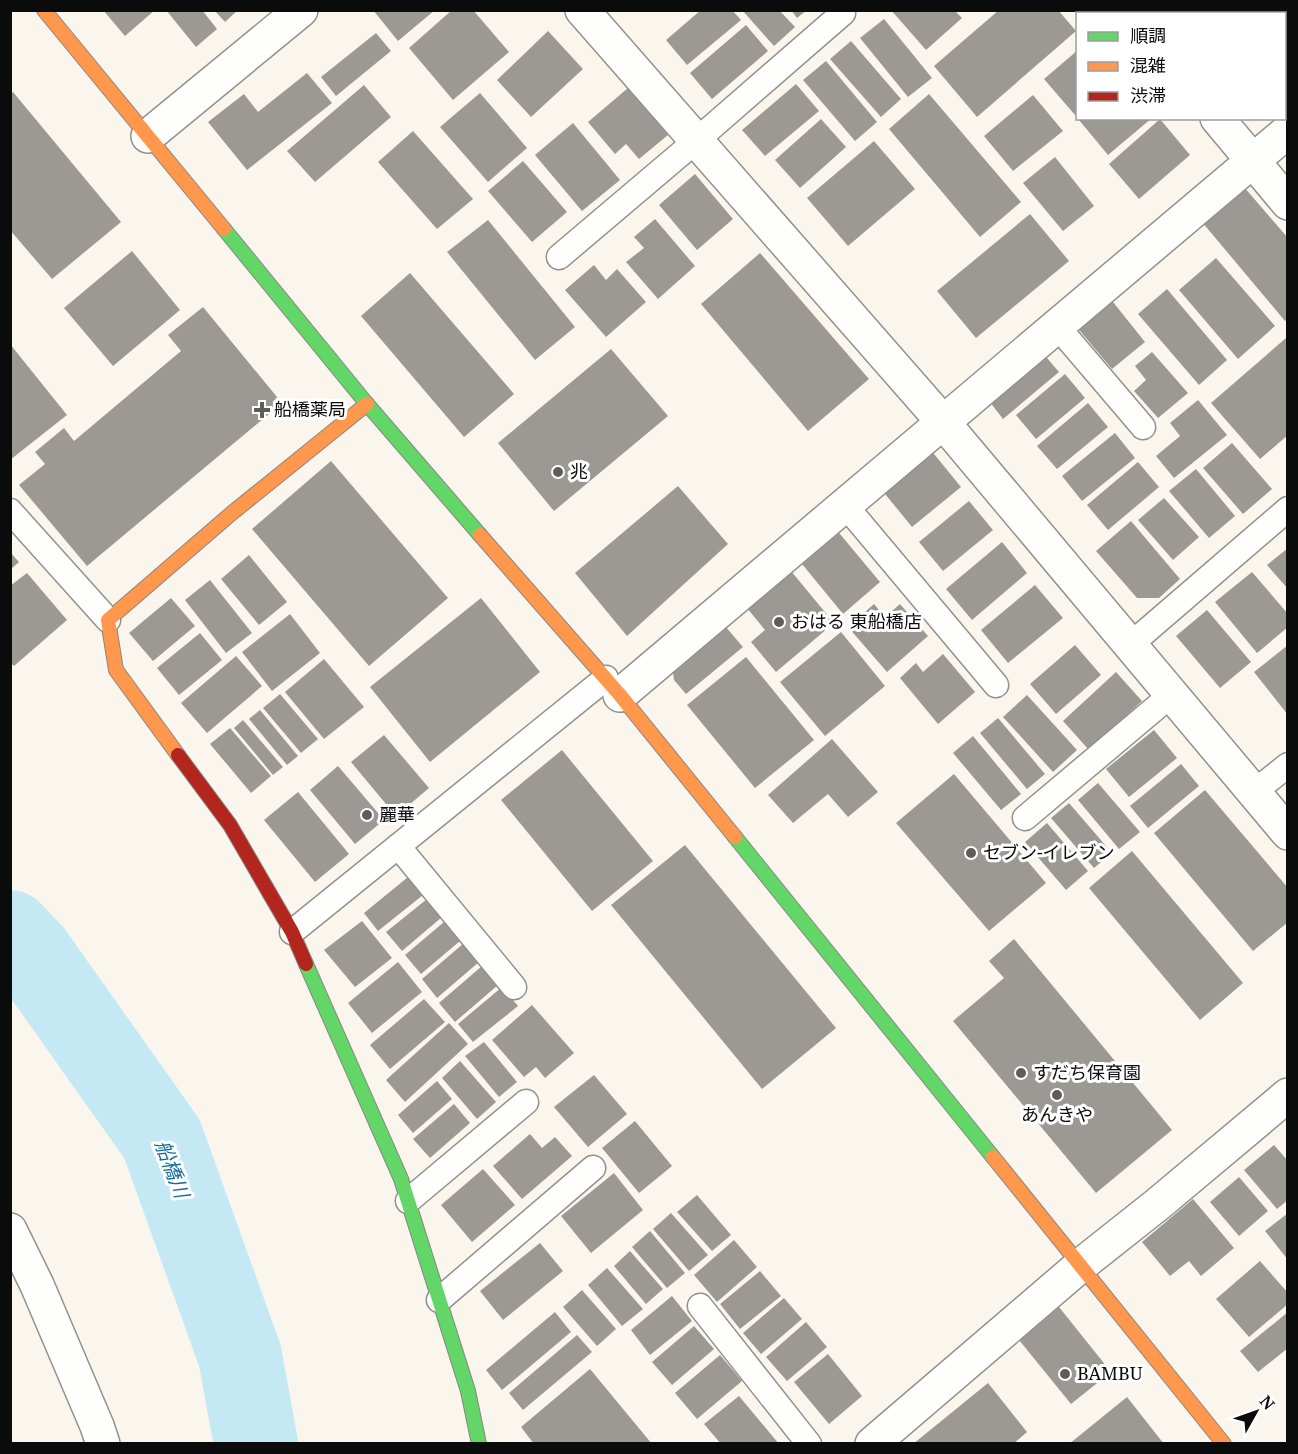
<svg xmlns="http://www.w3.org/2000/svg" width="1298" height="1454" viewBox="0 0 1298 1454" font-family="'Noto Serif','Noto Sans JP',serif">
<style>
.lines{fill:none;stroke-linecap:round;stroke-linejoin:round}
.river{stroke:#c5e9f4;stroke-width:84}
.building{fill:#9c9995}
.lane-casing{stroke:#93918d;stroke-width:27}
.street-casing{stroke:#93918d;stroke-width:36}
.fast-casing{stroke:#898784;stroke-width:16}
.slow-casing{stroke:#898784;stroke-width:16}
.jam-casing{stroke:#898784;stroke-width:16}
.lane{stroke:#fefefc;stroke-width:24}
.street{stroke:#fefefc;stroke-width:33}
.fast{stroke:#63d668;stroke-width:14}
.slow{stroke:#ff974d;stroke-width:14}
.jam{stroke:#b3261e;stroke-width:14}
.poi-dot{fill:#5f5d5a;stroke:#fff;stroke-width:2}
.labels{text-anchor:middle;stroke-width:6;stroke-linejoin:round;paint-order:stroke}
.poi-label{font-size:18px;fill:#0b0b0b;stroke:#fff;text-anchor:start}
.water-label{font-size:20px;font-style:italic;fill:#156f9c;stroke:#fff}
</style>
<rect width="100%" height="100%" fill="#faf6ee"/>
<g class="lines">
<!-- river -->
<path class="river" d="M10 932 31 954 162 1139 240 1356 256 1444"/>
</g>
<!-- building -->
<path class="building" d="M103 10H155L125 36Z
M166 10H202L217 29 196 47Z
M214 10H238L225 22Z
M373 10H435L398 41Z
M452 10H473L509 52 453 100 409 48Z
M701 10H732L741 20 687 65 666 40Z
M742 10H779L795 27 774 46Z
M791 10H807L797 18Z
M891 10H954L962 18 926 50Z
M999 10H1058L1076 31 977 117 934 66Z
M884 19 932 78 908 97 860 38Z
M746 25 768 51 712 99 690 73Z
M1284 27 1288 30V81L1284 83Z
M548 31 583 69 531 117 497 80Z
M376 33 391 51 336 96 321 77Z
M851 41 901 99 881 117 830 59Z
M1078 50V113L1075 115 1044 79Z
M826 61 877 122 855 141 803 80Z
M307 73 332 103 247 170 208 122 244 94 258 112Z
M796 84 819 111 765 156 742 130Z
M364 85 391 117 315 182 287 151Z
M628 88 668 135 639 159 626 144 615 154 588 122Z
M13 92 121 222 52 279 10 230V94Z
M480 93 527 148 488 182 440 127Z
M929 94 1021 202 980 237 889 129Z
M1033 95 1063 131 1013 171 984 136Z
M1081 118H1152L1108 155 1079 120Z
M821 119 846 147 800 188 775 160Z
M1160 119 1190 155 1139 199 1109 164Z
M573 123 620 180 582 211 535 155Z
M413 131 473 199 437 229 378 162Z
M874 141 915 189 848 246 807 198Z
M1055 157 1094 206 1063 231 1023 183Z
M523 161 567 212 532 242 488 191Z
M695 174 733 219 697 250 659 205Z
M1244 187 1288 238V318L1285 321 1202 222Z
M1030 214 1069 261 976 338 937 291Z
M655 219 695 266 658 299 626 262 644 248 634 237Z
M488 220 575 327 535 360 447 252Z
M132 251 180 310 113 366 64 308Z
M760 253 869 379 808 431 701 304Z
M1216 258 1275 326 1238 359 1179 290Z
M594 265 606 280 617 269 646 302 606 337 565 290Z
M410 273 514 394 464 437 361 316Z
M1167 289 1227 360 1199 385 1138 314Z
M1109 297 1145 342 1112 369 1075 325Z
M203 307 282 403 87 566 19 485 45 464 35 452 64 428 74 441 181 351 168 335Z
M1286 338 1288 435 1260 459 1211 403Z
M10 344 67 415 10 460Z
M611 349 668 416 554 511 498 443Z
M1041 351 1059 372 1003 419 986 397Z
M1152 352 1188 393 1158 418 1134 391 1146 380 1135 366Z
M1065 374 1085 398 1036 439 1016 415Z
M1198 400 1227 435 1174 478 1156 456 1180 436 1170 423Z
M1088 403 1108 427 1057 469 1037 446Z
M1115 433 1135 458 1082 501 1062 476Z
M1232 443 1272 489 1243 514 1203 468Z
M930 449 961 487 912 527 881 489Z
M331 461 448 598 369 666 252 529Z
M1138 462 1159 487 1108 530 1087 505Z
M1196 469 1235 516 1209 538 1169 491Z
M678 486 728 544 627 636 575 573Z
M1164 498 1199 537 1173 560 1138 520Z
M969 501 993 530 943 571 919 542Z
M1131 521 1180 579 1159 598H1137L1096 551Z
M830 522 880 582 843 614 793 553Z
M1002 542 1027 573 972 620 946 589Z
M1288 548V589L1267 565Z
M10 552 19 562 10 570Z
M249 555 287 602 259 625 221 579Z
M791 571 834 623 776 672 751 642 765 630 747 608Z
M1252 572 1288 614V627L1257 653 1215 602Z
M27 573 67 620 14 666 10 662V586Z
M210 580 252 633 226 653 185 600Z
M1035 585 1063 618 1008 663 981 630Z
M171 598 195 626 153 661 129 633Z
M481 598 540 672 430 762 370 687Z
M874 604 885 617 900 604 928 636 887 672 848 627Z
M1207 610 1251 662 1220 688 1176 636Z
M290 614 320 653 272 691 242 652Z
M719 619 743 647 686 694 674 680 671 658Z
M841 632 885 686 825 736 780 682Z
M200 633 222 660 179 695 157 668Z
M1075 645 1101 675 1056 714 1030 684Z
M1288 645V715L1254 672Z
M943 654 975 692 938 724 900 678 916 663 923 672Z
M236 656 262 686 207 733 181 703Z
M746 657 814 740 755 788 687 705Z
M324 659 364 707 324 739 285 692Z
M1116 672 1142 701 1089 750 1063 721Z
M280 694 318 739 301 753 263 708Z
M1027 695 1077 750 1053 772 1003 717Z
M260 710 298 756 287 765 249 719Z
M998 718 1045 774 1027 789 980 733Z
M243 720 283 767 273 775 234 728Z
M230 728 271 776 251 793 210 744Z
M1154 730 1177 758 1129 797 1106 769Z
M384 735 429 788 396 816 351 762Z
M973 736 1021 794 1001 810 953 753Z
M832 739 878 792 848 817 828 794 793 823 768 795Z
M562 750 653 861 592 911 501 800Z
M1181 764 1199 786 1148 828 1130 806Z
M338 766 384 820 355 844 310 790Z
M954 774 1046 883 989 931 896 823Z
M1098 783 1140 832 1119 849 1078 800Z
M1205 790 1288 888V922L1253 951 1154 833Z
M298 792 349 854 315 882 264 820Z
M1069 803 1112 853 1094 868 1051 818Z
M1047 823 1088 871 1066 890 1025 842Z
M685 845 836 1028 762 1089 611 905Z
M1132 851 1243 983 1200 1020 1089 888Z
M408 877 423 895 378 931 364 913Z
M427 899 442 917 402 951 386 932Z
M362 921 392 958 355 987 324 950Z
M444 922 460 941 421 974 405 955Z
M1014 939 1172 1130 1096 1193 953 1021 1004 978 989 961Z
M464 943 479 962 437 998 422 979Z
M398 962 422 992 372 1033 348 1003Z
M482 966 498 985 455 1022 439 1003Z
M502 987 518 1006 473 1042 458 1024Z
M424 999 445 1022 390 1069 370 1045Z
M532 1005 574 1053 545 1078 536 1067 524 1077 492 1040Z
M449 1023 468 1044 405 1102 386 1080Z
M484 1042 517 1082 499 1097 465 1056Z
M460 1061 496 1102 477 1119 442 1078Z
M594 1075 627 1114 588 1147 554 1107Z
M437 1081 452 1099 413 1133 398 1115Z
M454 1104 470 1123 430 1158 413 1139Z
M635 1121 672 1166 639 1193 602 1148Z
M530 1134 542 1148 555 1137 572 1156 522 1199 493 1166Z
M1274 1145 1288 1161V1200L1277 1209 1244 1170Z
M483 1169 515 1205 472 1242 441 1205Z
M614 1173 643 1210 591 1253 561 1216Z
M1239 1177 1268 1211 1239 1236 1210 1202Z
M697 1195 731 1235 712 1251 677 1212Z
M1193 1199 1234 1248 1201 1276 1189 1261 1170 1276 1142 1242Z
M671 1213 708 1255 689 1271 653 1229Z
M1288 1213V1260L1265 1231Z
M650 1231 685 1273 667 1288 632 1247Z
M734 1240 757 1267 717 1302 694 1275Z
M540 1243 563 1271 503 1320 480 1291Z
M630 1251 663 1289 646 1304 614 1266Z
M1260 1261 1288 1293V1304L1249 1337 1216 1299Z
M607 1268 643 1309 622 1326 588 1285Z
M760 1271 781 1296 740 1329 720 1304Z
M582 1290 616 1329 597 1346 563 1307Z
M672 1296 692 1321 650 1355 631 1330Z
M784 1298 802 1319 761 1354 743 1333Z
M1059 1307 1111 1372 1071 1404 1019 1340Z
M555 1312 571 1332 502 1390 486 1370Z
M1288 1312V1348L1258 1372 1240 1351Z
M806 1322 827 1347 787 1381 766 1357Z
M694 1326 714 1349 672 1385 652 1362Z
M577 1335 592 1352 523 1410 509 1393Z
M828 1354 862 1396 829 1424 794 1382Z
M720 1355 742 1381 697 1419 675 1393Z
M590 1369 652 1444H534L521 1427Z
M988 1383 1027 1432 1013 1444H913Z
M739 1396 779 1444H721L704 1424Z
M1127 1397 1164 1444H1069Z"/>
<g class="lines">
<!-- lane casing -->
<g class="lane-casing">
<path id="lane" d="M559 257 697 140 843 13
M1057 326 1143 427
M845 505 996 685
M10 511 108 620
M1130 645 1288 509
M1254 792 1288 765
M1025 818 1171 695
M398 846 514 987
M292 932 606 678
M408 1201 526 1102
M439 1300 593 1168
M700 1306 809 1444"/>
</g>
<!-- street casing -->
<g class="street-casing">
<path id="street" d="M582 10 943 422 1288 833
M1126 10 1128 14
M1217 118 1288 203
M148 136 301 10
M620 695 1288 131
M10 1230 37 1285 97 1426 103 1444
M872 1444 1081 1265 1158 1204 1288 1095"/>
</g>
<!-- fast casing -->
<g class="fast-casing">
<path id="fast" d="M224 229 367 404 480 535
M735 837 993 1157
M306 964 401 1179 468 1391 479 1444"/>
</g>
<!-- slow casing -->
<g class="slow-casing">
<path id="slow" d="M44 10 224 229
M480 535 620 695 735 837
M178 755 116 670 108 620 232 513 367 404
M993 1157 1224 1444"/>
</g>
<!-- jam casing -->
<g class="jam-casing">
<path id="jam" d="M178 755 230 825 292 932 306 964"/>
</g>
<!-- lane -->
<use href="#lane" class="lane"/>
<!-- street -->
<use href="#street" class="street"/>
<!-- fast -->
<use href="#fast" class="fast"/>
<!-- slow -->
<use href="#slow" class="slow"/>
<!-- jam -->
<use href="#jam" class="jam"/>
</g>
<!-- markers -->
<g class="poi-dot">
<path d="M259 401h6v6h6v6h-6v6h-6v-6h-6v-6h6z"/>
<circle cx="558" cy="472" r="6"/>
<circle cx="779" cy="622" r="6"/>
<circle cx="367" cy="815" r="6"/>
<circle cx="971" cy="853" r="6"/>
<circle cx="1021" cy="1073" r="6"/>
<circle cx="1057" cy="1095" r="6"/>
<circle cx="1065" cy="1374" r="6"/>
</g>
<g class="labels">
<!-- poi labels -->
<g class="poi-label">
<text x="274" y="416">船橋薬局</text>
<text x="570" y="478">兆</text>
<text x="791" y="628">おはる 東船橋店</text>
<text x="379" y="821">麗華</text>
<text x="983" y="859">セブン-イレブン</text>
<text x="1033" y="1079">すだち保育園</text>
<text x="1057" y="1121" text-anchor="middle">あんきや</text>
<text x="1077" y="1380">BAMBU</text>
</g>
<!-- water labels -->
<g class="water-label">
<text transform="translate(172 1169) rotate(69)" y="7">船橋川</text>
</g>
</g>
<!-- border -->
<rect width="1298" height="1454" fill="none" stroke="#0b0b0b" stroke-width="24"/>
<!-- legend -->
<rect x="1076" y="12" width="210" height="108" fill="#ffffff" stroke="#9d9d9d" stroke-width="1.5"/>
<rect x="1088" y="32" width="30" height="9" fill="#63d668" stroke="#9d9d9d" stroke-width="1.5"/>
<text x="1130" y="42" font-size="18" fill="#0b0b0b">順調</text>
<rect x="1088" y="62" width="30" height="9" fill="#ff974d" stroke="#9d9d9d" stroke-width="1.5"/>
<text x="1130" y="72" font-size="18" fill="#0b0b0b">混雑</text>
<rect x="1088" y="92" width="30" height="9" fill="#b3261e" stroke="#9d9d9d" stroke-width="1.5"/>
<text x="1130" y="102" font-size="18" fill="#0b0b0b">渋滞</text>
<!-- north arrow -->
<g transform="translate(1256 1412) rotate(50)" stroke="#ffffff" stroke-width="4.5" paint-order="stroke">
<path d="M0-4.5L10 22L0 15L-10 22Z" fill="#0b0b0b"/>
<text y="-9" font-size="16" font-weight="bold" text-anchor="middle" fill="#0b0b0b">N</text>
</g>
</svg>
